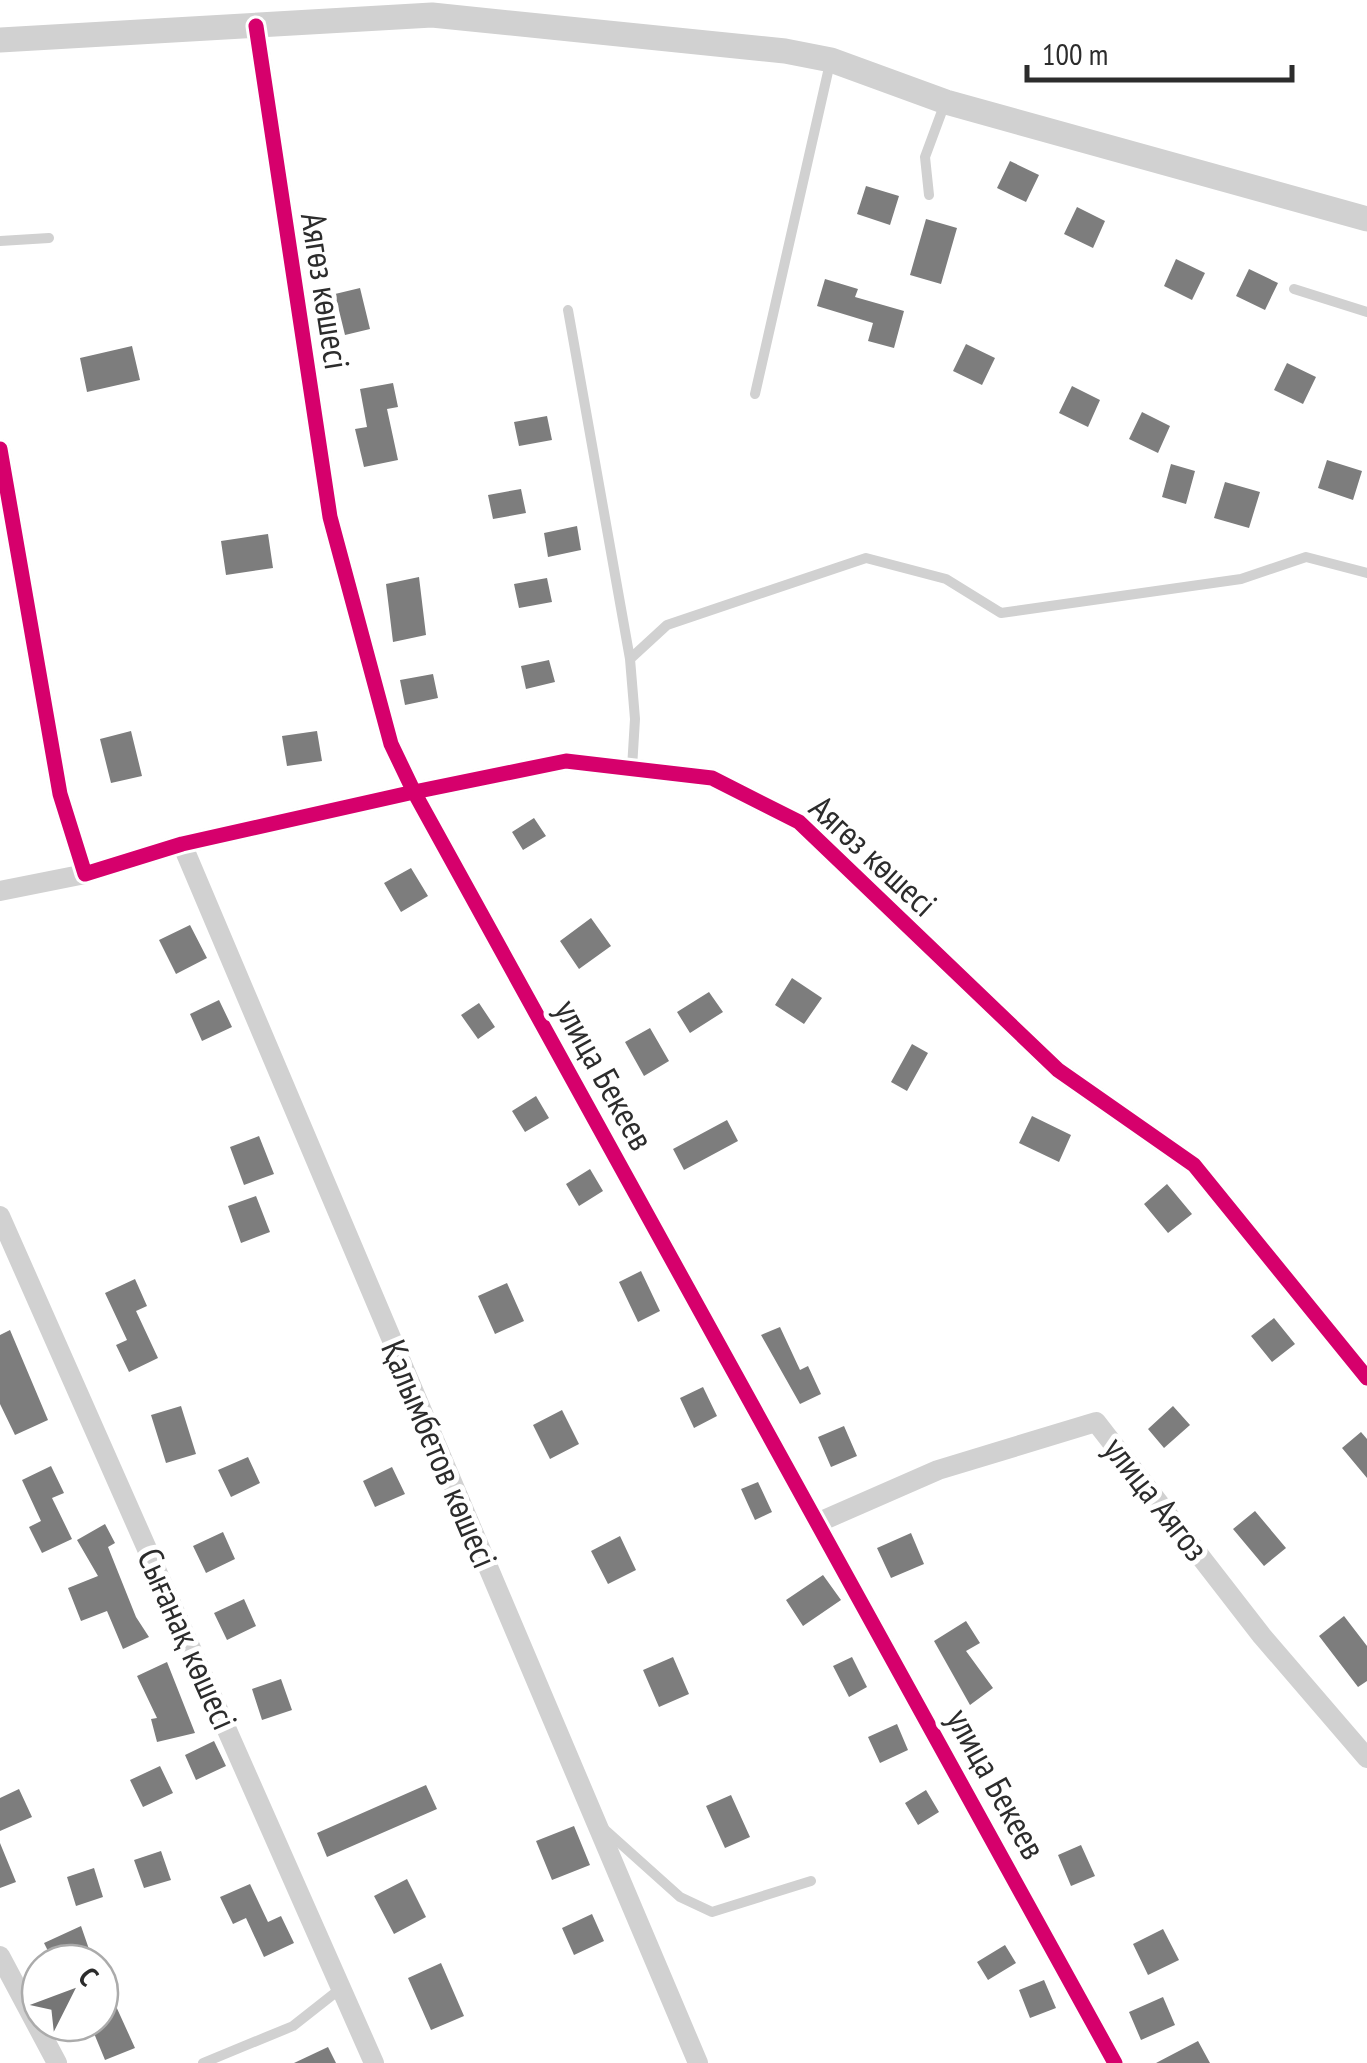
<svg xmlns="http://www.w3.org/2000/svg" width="1367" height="2063" viewBox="0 0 1367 2063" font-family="'PT Sans Narrow',sans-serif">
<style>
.building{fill:#7d7d7d}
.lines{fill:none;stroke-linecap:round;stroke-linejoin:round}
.service{stroke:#d1d1d1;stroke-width:10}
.minor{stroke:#d1d1d1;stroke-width:20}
.tertiary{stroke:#d1d1d1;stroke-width:25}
.cycleway-casing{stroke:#fff;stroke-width:21}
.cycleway{stroke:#d6006c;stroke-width:15}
.labels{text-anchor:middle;stroke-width:10;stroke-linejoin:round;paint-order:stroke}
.street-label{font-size:35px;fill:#2c2c2c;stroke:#fff}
</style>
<rect width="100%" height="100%" fill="#fff"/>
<!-- building -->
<path class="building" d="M1010 161 1039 175 1026 202 997 188Z
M866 186 899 196 890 225 857 214Z
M1077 207 1105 221 1093 248 1064 234Z
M926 219 957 228 941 284 910 275Z
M1176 259 1205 273 1192 300 1164 286Z
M1249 269 1278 283 1265 310 1236 296Z
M825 279 858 289 855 297 904 311 894 348 868 341 873 323 817 306Z
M360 288 370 329 345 335 335 294Z
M966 344 995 358 982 385 953 371Z
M132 346 140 380 87 392 80 358Z
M1287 363 1316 377 1303 404 1274 390Z
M393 383 398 407 387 409 398 460 364 467 355 429 367 427 360 389Z
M1072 386 1100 400 1088 427 1059 413Z
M1142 412 1170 426 1158 453 1129 439Z
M547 416 552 440 519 446 514 422Z
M1327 460 1362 471 1353 500 1318 488Z
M1171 464 1195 471 1186 504 1162 497Z
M1225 482 1260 492 1249 528 1214 518Z
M521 489 526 513 493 519 488 495Z
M577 526 581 550 548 557 544 533Z
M268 534 273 568 226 575 221 541Z
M419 577 426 635 393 642 386 584Z
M547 578 552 602 519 608 514 584Z
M549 660 555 682 526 689 521 666Z
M433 674 438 698 405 705 400 680Z
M131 731 142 776 111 783 100 739Z
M317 731 322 761 287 766 282 736Z
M534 818 546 836 523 850 512 832Z
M411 868 428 896 401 912 384 883Z
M591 918 611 946 579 969 560 941Z
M190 925 207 958 176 974 159 940Z
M792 978 822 998 804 1024 775 1005Z
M709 992 723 1012 690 1033 677 1012Z
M219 1000 232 1027 202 1041 190 1014Z
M479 1003 495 1027 478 1039 461 1015Z
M650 1028 669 1061 644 1076 625 1042Z
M912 1044 928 1053 907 1091 891 1082Z
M536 1096 549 1118 525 1132 512 1111Z
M1032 1116 1071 1135 1059 1162 1019 1143Z
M727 1120 738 1141 684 1170 673 1149Z
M259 1136 274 1174 244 1185 230 1147Z
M590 1169 603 1191 579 1206 566 1184Z
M1167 1184 1192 1214 1168 1233 1144 1204Z
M256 1196 270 1232 241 1243 228 1206Z
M641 1271 660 1311 638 1322 619 1282Z
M135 1279 147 1306 136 1311 158 1358 129 1372 116 1345 127 1340 105 1293Z
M507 1283 524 1321 495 1334 478 1296Z
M1274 1318 1295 1344 1272 1362 1251 1336Z
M780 1327 800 1370 808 1366 821 1394 800 1404 761 1335Z
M10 1330 48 1420 15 1435 0 1404V1335Z
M703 1387 717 1416 694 1428 680 1398Z
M181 1406 196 1454 166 1463 151 1415Z
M1173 1406 1190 1425 1164 1448 1148 1429Z
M562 1410 579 1444 550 1459 533 1425Z
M844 1426 857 1456 831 1467 818 1437Z
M1361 1432 1367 1439V1478L1342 1448Z
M248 1457 260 1483 231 1497 218 1470Z
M51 1466 64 1493 52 1498 72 1539 42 1553 29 1527 41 1521 22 1480Z
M392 1467 405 1494 375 1507 363 1481Z
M758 1482 772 1512 755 1520 741 1489Z
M1255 1511 1286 1548 1264 1566 1233 1529Z
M105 1524 115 1543 108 1547 136 1617 149 1637 123 1649 107 1611 81 1621 68 1588 98 1576 77 1540Z
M223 1532 235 1559 206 1573 193 1546Z
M911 1533 924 1564 891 1578 877 1548Z
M620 1536 636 1570 608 1584 591 1551Z
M823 1575 841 1600 803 1626 786 1600Z
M244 1599 256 1626 227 1640 214 1613Z
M1344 1616 1367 1646V1681L1358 1687 1319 1636Z
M966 1621 980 1643 966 1651 993 1688 970 1705 934 1641Z
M673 1657 689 1694 659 1707 643 1670Z
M852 1657 867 1687 849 1697 833 1666Z
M167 1662 195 1733 157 1742 151 1719 157 1718 137 1676Z
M281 1679 292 1710 262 1720 252 1689Z
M897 1724 908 1750 880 1763 868 1737Z
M214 1741 226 1766 196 1780 185 1755Z
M160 1766 173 1793 143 1807 130 1780Z
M426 1785 437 1809 327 1857 317 1833Z
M19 1789 32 1817 0 1831V1798Z
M926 1790 939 1812 918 1825 905 1803Z
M731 1795 750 1837 725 1848 706 1806Z
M574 1826 590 1865 552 1880 536 1841Z
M0 1843 16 1882 0 1888Z
M1081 1845 1095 1876 1071 1886 1058 1855Z
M161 1851 171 1880 144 1888 134 1860Z
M94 1868 103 1897 76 1906 67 1877Z
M407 1879 426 1917 394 1934 374 1896Z
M250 1884 268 1922 281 1916 294 1943 264 1957 246 1918 233 1924 220 1897Z
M592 1914 604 1941 574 1955 562 1928Z
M81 1926 90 1952 54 1963 44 1943Z
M1163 1929 1179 1960 1148 1975 1133 1944Z
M1005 1945 1016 1963 988 1980 977 1962Z
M441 1963 464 2016 431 2030 408 1978Z
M100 1971 135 2048 105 2060 91 2026 100 2023Z
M1044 1980 1056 2008 1030 2018 1019 1990Z
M1163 1997 1175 2025 1141 2040 1129 2012Z
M1198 2041 1210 2063H1156Z
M328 2047 336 2063H294Z"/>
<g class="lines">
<!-- service -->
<path class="service" d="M929 195 925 157 945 103
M0 241 49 238
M1294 289 1367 312
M568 310 630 659 635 719 632 768
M755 394 830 63
M630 659 667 625 866 558 946 579 1001 613 1241 579 1306 557 1367 573
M603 1828 680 1897 712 1912 811 1881
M203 2063 293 2026 340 1989"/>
<!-- minor -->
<path class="minor" d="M256 26 330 517 391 744 414 792 566 761 712 778 799 822 1058 1070 1194 1165 1367 1378
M0 449 60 794 85 874 182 844 414 792 1115 2063
M182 844 698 2063
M0 891 85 874
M0 1216 374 2063
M817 1523 938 1470 1096 1422 1262 1636 1367 1758
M0 1956 57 2063"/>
<!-- tertiary -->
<path class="tertiary" d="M0 40 432 15 785 51 831 60 946 102 1367 219"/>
<!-- cycleway casing -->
<g class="cycleway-casing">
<path id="cycleway" d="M256 26 330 517 391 744 414 792 566 761 712 778 799 822 1058 1070 1194 1165 1367 1378
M0 449 60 794 85 874 182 844 414 792 1115 2063"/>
</g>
<!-- cycleway -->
<use href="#cycleway" class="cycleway"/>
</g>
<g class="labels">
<!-- street labels -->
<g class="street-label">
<text transform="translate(325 291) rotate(81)" y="12">Аягөз көшесі</text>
<text transform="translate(873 856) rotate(43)" y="12">Аягөз көшесі</text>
<text transform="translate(604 1075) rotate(61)" y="12">улица Бекеев</text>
<text transform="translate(439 1454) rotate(67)" y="12">Қалымбетов көшесі</text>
<text transform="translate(1156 1499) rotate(52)" y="12">улица Аягоз</text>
<text transform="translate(187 1639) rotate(66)" y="12">Сығанақ көшесі</text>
<text transform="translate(996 1784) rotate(61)" y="12">улица Бекеев</text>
</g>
</g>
<!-- north arrow -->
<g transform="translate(70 1993) rotate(48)"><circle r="48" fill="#ffffff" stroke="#ababab" stroke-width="2.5"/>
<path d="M0-8L18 38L0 25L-18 38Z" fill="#767676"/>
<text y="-15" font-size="28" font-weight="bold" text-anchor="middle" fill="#2c2c2c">С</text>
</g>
<!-- scale -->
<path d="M1027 65v15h265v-15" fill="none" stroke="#2c2c2c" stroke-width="5"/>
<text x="1042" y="65" font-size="30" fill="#2c2c2c" stroke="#ffffff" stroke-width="8" paint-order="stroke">100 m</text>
</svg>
